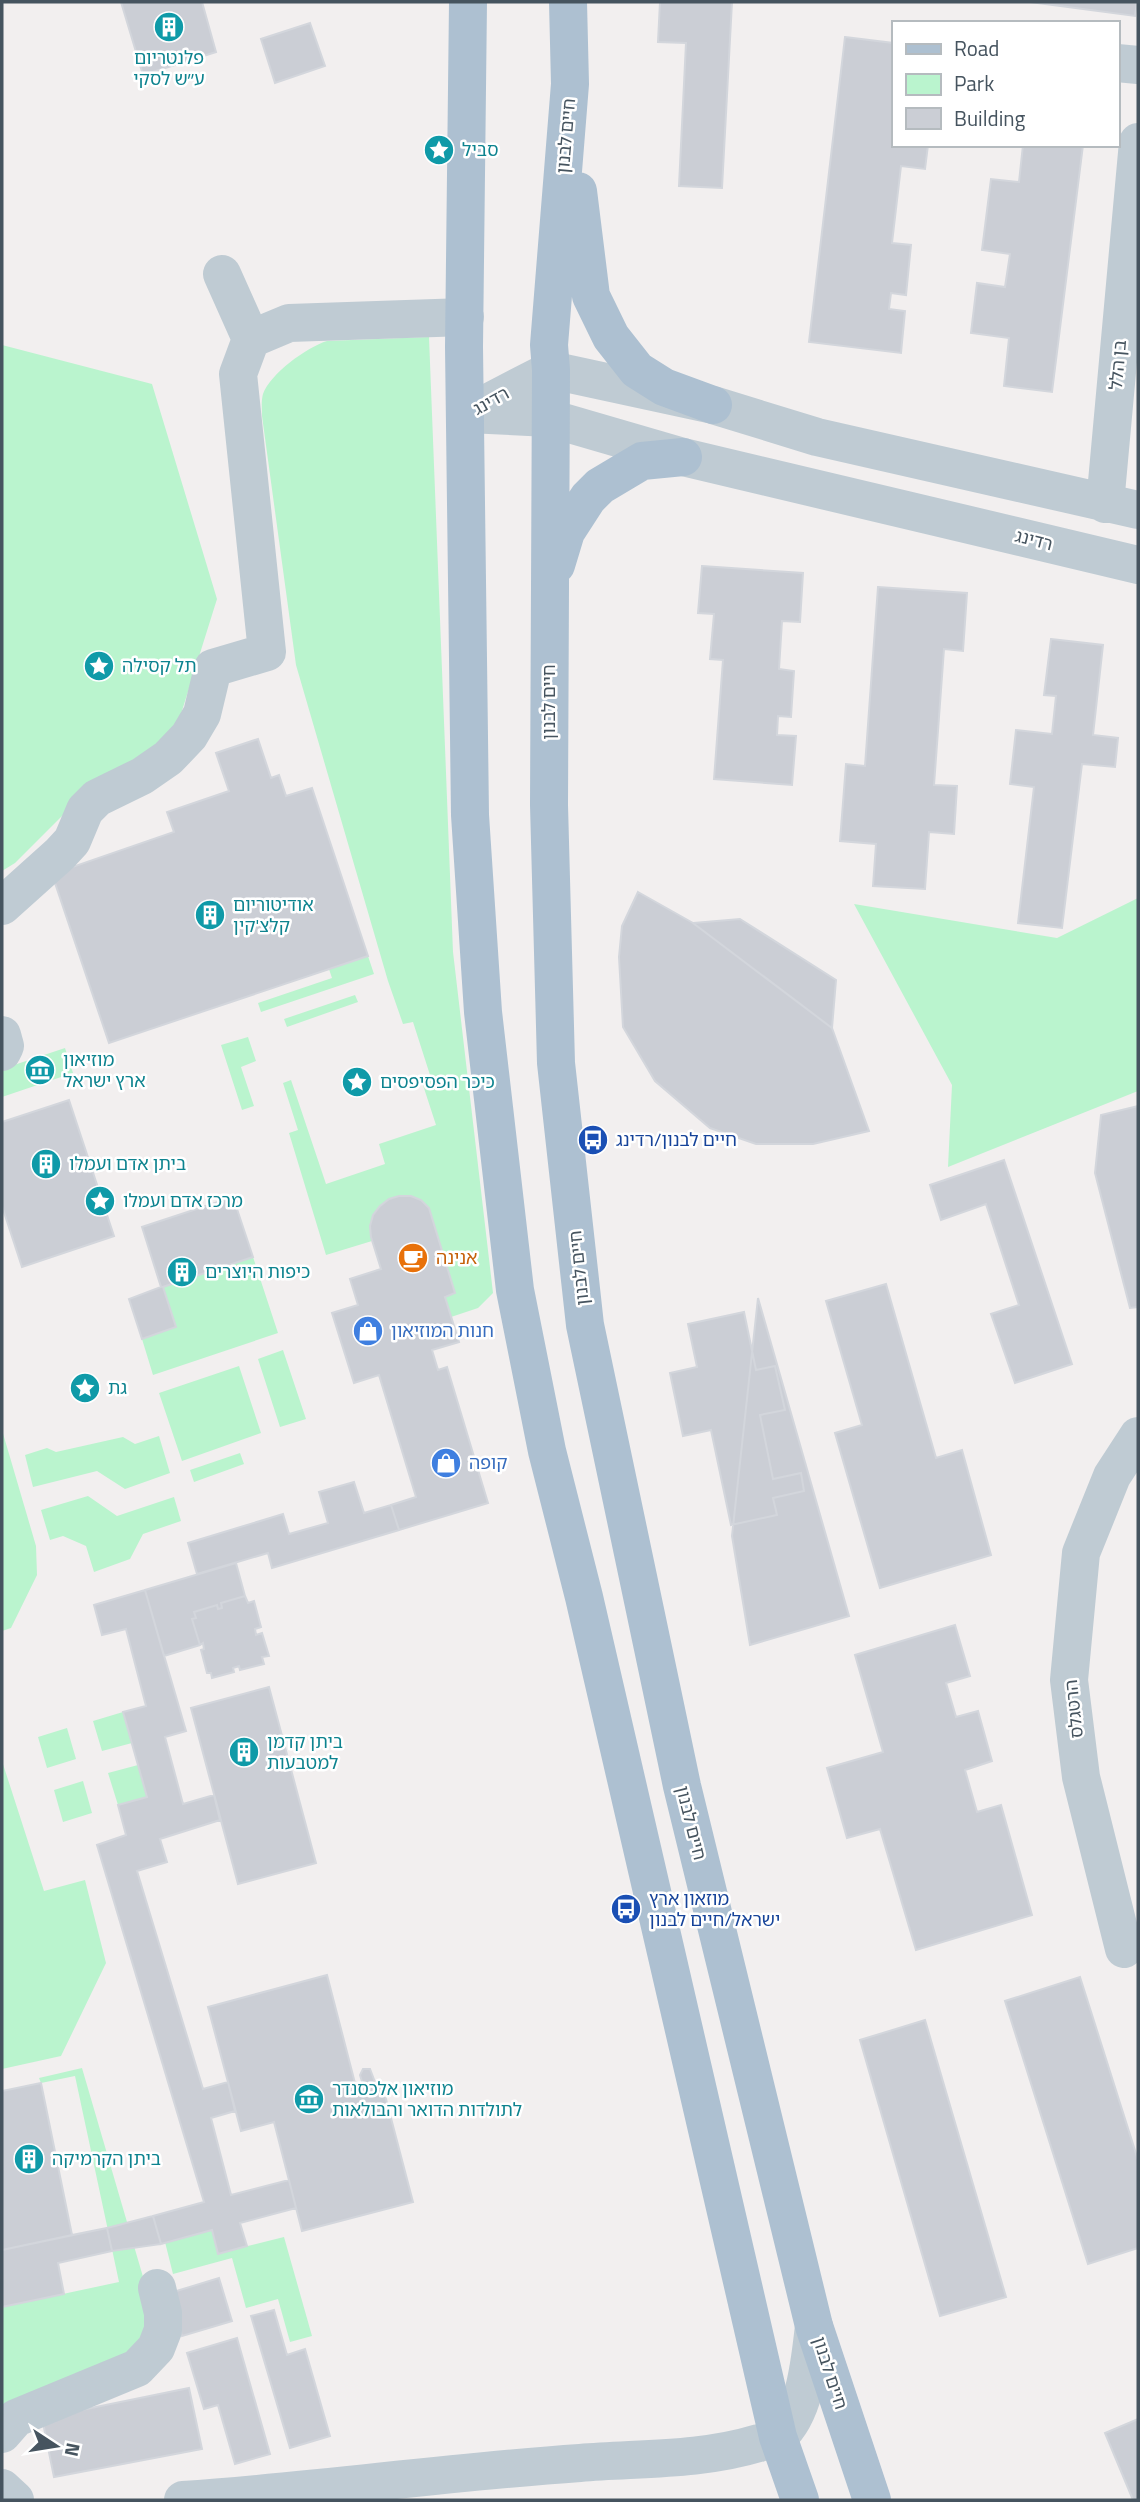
<svg xmlns="http://www.w3.org/2000/svg" width="1140" height="2502" viewBox="0 0 1140 2502" font-family="'Titillium Web','Noto Sans Hebrew',sans-serif">
<style>
.green{fill:#baf4ce}
.building{fill:#cbced5;stroke:#d3d6dc;stroke-width:2}
.lines{fill:none;stroke-linecap:round;stroke-linejoin:round}
.minor{stroke:#bfcbd3;stroke-width:38}
.major{stroke:#adc0d1;stroke-width:38}
.labels{text-anchor:middle;stroke-width:5;stroke-linejoin:round;paint-order:stroke}
.culture-label{font-size:18px;fill:#0d838f;stroke:#fff;text-anchor:start}
.street-label{font-size:18px;fill:#46545f;stroke:#fff}
.transit-label{font-size:18px;fill:#164399;stroke:#fff;text-anchor:start}
.food-label{font-size:18px;fill:#c56008;stroke:#fff;text-anchor:start}
.shop-label{font-size:18px;fill:#366cbe;stroke:#fff;text-anchor:start}
</style>
<rect width="100%" height="100%" fill="#f2efef"/>
<!-- green -->
<path class="green" d="M429 337 453 952 493 1293 478 1308 451 1317 445 1297 455 1293 429 1208C401 1183 364 1204 372 1241L326 1255 289 1133 298 1130 283 1083 291 1080 326 1184 385 1164 379 1144 436 1125 421 1079 430 1075 413 1022 403 1024 388 981 296 665 262 416C262 409 261 401 263 394 270 374 307 347 327 341Z
M2 345 152 384 217 599 175 733 92 786 15 863 2 871Z
M1138 898V1091L948 1167 952 1085 854 904 1057 938Z
M368 956 374 974 261 1012 258 1003 332 978 329 969Z
M355 995 358 1002 287 1027 284 1019Z
M248 1037 256 1061 241 1067 254 1106 242 1110 221 1045Z
M65 1048 73 1073 2 1097V1071L8 1067Z
M253 1257 278 1333 153 1375 142 1339 176 1326 163 1287Z
M283 1350 306 1419 280 1427 258 1359Z
M239 1366 261 1433 182 1461 159 1393Z
M2 1430 36 1546 37 1575 11 1628 2 1631Z
M159 1436 170 1473 125 1489 97 1471 33 1487 25 1455 47 1448 56 1452 123 1437 135 1444Z
M240 1453 244 1464 194 1482 190 1470Z
M88 1496 117 1516 174 1497 181 1521 143 1534 130 1559 94 1572 86 1546 63 1536 50 1540 41 1510Z
M123 1712 132 1743 102 1751 93 1721Z
M67 1728 76 1759 47 1768 38 1737Z
M2 1761 44 1891 85 1880 106 1963 61 2056 2 2069Z
M138 1765 147 1797 118 1805 108 1773Z
M83 1781 92 1813 63 1822 54 1790Z
M82 2068 153 2311 133 2352 2 2411V2307L119 2282 75 2076 41 2083 39 2078Z
M212 2230 219 2253 284 2237 312 2336 290 2342 278 2299 246 2308 232 2258 173 2274 165 2242Z"/>
<!-- building -->
<path class="building" d="M121 2H202L216 52 143 75Z
M660 2H732L722 188 679 186 686 43 658 42Z
M1030 2H1137L1135 16Z
M310 23 325 66 275 83 261 39Z
M845 37 893 43V145H928L925 169 901 166 892 243 911 245 906 295 891 293 889 309 905 311 901 353 809 342Z
M1023 145H1083L1052 392 1004 386 1009 338 971 333 977 283 1005 287 1010 254 982 250 991 179 1019 182Z
M702 566 803 573 800 622 782 621 779 669 794 671 791 717 778 716 777 735 796 736 792 785 714 779 723 660 710 659 714 614 698 613Z
M878 587 967 593 963 651 944 649 934 785 957 786 954 834 929 832 925 889 873 886 876 844 840 841 846 764 865 766Z
M1051 639 1103 645 1093 735 1118 738 1115 767 1082 764 1062 928 1018 923 1034 787 1010 784 1016 730 1052 734 1056 696 1044 695Z
M258 739 271 778 279 775 286 796 312 788 368 956 109 1043 52 874 174 832 167 812 229 791 216 753Z
M638 892 693 923 832 1028 869 1131 813 1144H756L710 1128 655 1081 623 1027 619 957 622 926Z
M740 919 836 980 832 1028 693 923Z
M69 1100 114 1236 22 1267 2 1206V1122Z
M1138 1106V1307L1130 1308 1095 1173 1101 1115Z
M1004 1160 1072 1364 1015 1383 991 1314 1019 1305 986 1204 941 1220 930 1185Z
M399 1196H411L421 1200 429 1208 455 1293 445 1297 459 1342 432 1350 438 1370 447 1367 488 1503 399 1530 391 1505 416 1497 379 1375 354 1383 332 1313 358 1305 350 1279 381 1269 371 1237 370 1226 373 1215 380 1206 389 1199Z
M233 1197 253 1257 163 1287 176 1327 142 1339 129 1299 161 1287 142 1227Z
M886 1284 936 1458 962 1450 991 1555 880 1588 835 1433 862 1425 826 1301Z
M758 1298 849 1616 750 1645 732 1536Z
M744 1312 756 1370 775 1366 785 1410 760 1415 773 1479 801 1473 804 1491 773 1498 777 1515 731 1525 711 1430 683 1436 670 1373 697 1367 688 1324Z
M354 1482 364 1513 391 1505 399 1530 272 1568 268 1553 197 1574 188 1543 283 1514 289 1534 328 1523 319 1492Z
M236 1563 245 1596 221 1603 222 1608 218 1609 217 1605 194 1612 196 1618 192 1619 200 1645 164 1656 145 1590Z
M145 1590 186 1731 165 1737 183 1804 214 1795 220 1820 160 1839 167 1862 137 1871 203 2089 228 2082 235 2111 211 2118 231 2195 289 2180 296 2208 240 2223 247 2246 218 2254 212 2230 161 2244 153 2216 204 2202 97 1845 126 1835 118 1805 147 1797 123 1712 146 1706 126 1629 102 1635 94 1605Z
M245 1596 248 1603 254 1601 261 1627 255 1629 256 1635 262 1633 269 1656 262 1657 264 1664 240 1670 239 1666 233 1668 234 1672 212 1678 211 1673H207L201 1650 204 1649 203 1643 200 1645 192 1619 196 1618 194 1612 217 1605 218 1609 222 1608 221 1603Z
M955 1625 970 1676 946 1683 956 1717 978 1711 992 1761 965 1770 977 1812 1001 1805 1032 1915 916 1950 880 1829 847 1838 827 1768 883 1752 855 1655Z
M269 1687 316 1863 238 1884 191 1708Z
M327 1975 356 2087 363 2085 360 2075 363 2069H370L375 2082 381 2080 413 2202 302 2231 274 2122 241 2131 208 2007Z
M1080 1977 1138 2160V2248L1088 2264 1005 2001Z
M925 2020 1006 2297 940 2316 860 2040Z
M41 2083 72 2235 107 2228 112 2251 58 2263 64 2294 2 2307V2091Z
M41 2083 72 2235 2 2250V2091Z
M153 2216 161 2244 112 2251 107 2228Z
M107 2228 112 2251 58 2263 64 2294 2 2307V2250Z
M219 2278 232 2321 182 2336 170 2293Z
M274 2310 287 2355 305 2349 330 2436 290 2448 251 2316Z
M237 2338 270 2454 235 2464 218 2405 204 2409 187 2353Z
M189 2388 202 2449 54 2477 42 2418Z
M1138 2419V2500H1133L1105 2433Z"/>
<g class="lines">
<!-- minor -->
<path class="minor" d="M1117 63 1138 65
M222 274 251 339
M466 414 551 370 713 405 817 437 1138 510
M468 414 549 418 683 457 1138 565
M1105 504 1138 142
M2 906 60 854 72 841 85 810 97 798 142 776 168 758 189 736 202 714 213 668 267 652 238 374 251 339 289 323 465 317
M2 1035 5 1046 2 1052
M1124 1949 1081 1777 1069 1680 1081 1553 1112 1476 1138 1436
M2 2434 16 2418 137 2368 156 2348 163 2330V2313L157 2288
M2 2488 15 2500
M183 2500C316 2491 447 2472 580 2463 640 2458 700 2461 759 2443 765 2441 774 2440 779 2436 806 2413 810 2359 814 2326"/>
<!-- major -->
<path class="major" d="M468 2 464 347 470 815 483 1012 515 1290 547 1451 584 1597 778 2437 800 2500
M568 2 570 84 549 345 551 370 549 805 556 1063 585 1325 682 1786 814 2326 872 2500
M578 191 591 296 611 337 637 370 664 387 713 405
M556 565 566 532 588 498 600 486 642 461 683 457"/>
</g>
<!-- icons -->
<defs>
<g id="building-disc" transform="scale(1.575)"><circle r="9.5" fill="#0f9aa8" stroke="#fff"/><path d="M-4-6H4V6H1V3H-1V6H-4ZM-2.5-4.3h1.7v1.8h-1.7ZM.8-4.3h1.7v1.8H.8ZM-2.5-1h1.7V.8h-1.7ZM.8-1h1.7V.8H.8Z" fill="#fff"/></g>
<g id="sight-disc" transform="scale(1.575)"><circle r="9.5" fill="#0f9aa8" stroke="#fff"/><path d="M0-6L1.8-2.2L6-1.7L2.9 1.2L3.7 5.4L0 3.3L-3.7 5.4L-2.9 1.2L-6-1.7L-1.8-2.2Z" fill="#fff"/></g>
<g id="museum-disc" transform="scale(1.575)"><circle r="9.5" fill="#0f9aa8" stroke="#fff"/><path d="M0-6L6-3V-2H-6V-3ZM-5-1h2V3h-2ZM-1-1h2V3h-2ZM3-1h2V3H3ZM-6 4H6V6H-6Z" fill="#fff"/></g>
<g id="bus-disc" transform="scale(1.575)"><circle r="9.5" fill="#1a4fb4" stroke="#fff"/><path d="M-5-6H5V4H4V6H2V4H-2V6H-4V4H-5ZM-3.5-4V0h7V-4ZM-3.5 1.2v1.5H-2V1.2ZM2 1.2v1.5H3.5V1.2Z" fill="#fff"/></g>
<g id="cafe-disc" transform="scale(1.575)"><circle r="9.5" fill="#e8710a" stroke="#fff"/><path d="M-5.5-4.5H6V0H3Q3 3.5 0 3.5H-2.5Q-5.5 3.5-5.5 0ZM3-3.2v2h1.7v-2ZM-6 4.5H4V6H-6Z" fill="#fff"/></g>
<g id="shop-disc" transform="scale(1.575)"><circle r="9.5" fill="#3f7fe0" stroke="#fff"/><path d="M-5-2.5h2.3a2.7 3.5 0 0 1 5.4 0H5L5.5 6h-11ZM-1.5-2.5h3a1.5 2.3 0 0 0-3 0Z" fill="#fff"/></g>
</defs>
<g fill-rule="evenodd">
<use href="#building-disc" x="169" y="27"/>
<use href="#sight-disc" x="439" y="150"/>
<use href="#sight-disc" x="99" y="666"/>
<use href="#building-disc" x="210" y="915"/>
<use href="#museum-disc" x="40" y="1070"/>
<use href="#sight-disc" x="357" y="1082"/>
<use href="#bus-disc" x="593" y="1140"/>
<use href="#building-disc" x="46" y="1164"/>
<use href="#sight-disc" x="100" y="1201"/>
<use href="#cafe-disc" x="413" y="1258"/>
<use href="#building-disc" x="182" y="1272"/>
<use href="#shop-disc" x="368" y="1331"/>
<use href="#sight-disc" x="85" y="1388"/>
<use href="#shop-disc" x="446" y="1463"/>
<use href="#building-disc" x="244" y="1752"/>
<use href="#bus-disc" x="626" y="1909"/>
<use href="#museum-disc" x="309" y="2099"/>
<use href="#building-disc" x="29" y="2159"/>
</g>
<g class="labels">
<!-- culture labels -->
<g class="culture-label">
<text x="169" y="64" text-anchor="middle">פלנטריום<tspan x="169" dy="21">ע״ש לסקי</tspan></text>
<text x="462" y="156">סביל</text>
<text x="122" y="672">תל קסילה</text>
<text x="233" y="911">אודיטוריום<tspan x="233" dy="21">קלצ'קין</tspan></text>
<text x="63" y="1066">מוזיאון<tspan x="63" dy="21">ארץ ישראל</tspan></text>
<text x="380" y="1088">כיכר הפסיפסים</text>
<text x="69" y="1170">ביתן אדם ועמלו</text>
<text x="123" y="1207">מרכז אדם ועמלו</text>
<text x="205" y="1278">כיפות היוצרים</text>
<text x="108" y="1394">גת</text>
<text x="267" y="1748">ביתן קדמן<tspan x="267" dy="21">למטבעות</tspan></text>
<text x="332" y="2095">מוזיאון אלכסנדר<tspan x="332" dy="21">לתולדות הדואר והבולאות</tspan></text>
<text x="52" y="2165">ביתן הקרמיקה</text>
</g>
<!-- street labels -->
<g class="street-label">
<text transform="translate(566 136) rotate(-85)" y="6">חיים לבנון</text>
<text transform="translate(1118 365) rotate(-85)" y="6">בן הלל</text>
<text transform="translate(491 401) rotate(-29)" y="6">רדינג</text>
<text transform="translate(1034 540) rotate(14)" y="6">רדינג</text>
<text transform="translate(549 702) rotate(-90)" y="6">חיים לבנון</text>
<text transform="translate(579 1268) rotate(-96)" y="6">חיים לבנון</text>
<text transform="translate(1074 1709) rotate(-96)" y="6">הרטגלס</text>
<text transform="translate(691 1823) rotate(76)" y="6">חיים לבנון</text>
<text transform="translate(830 2373) rotate(72)" y="6">חיים לבנון</text>
</g>
<!-- transit labels -->
<g class="transit-label">
<text x="616" y="1146">חיים לבנון/רדינג</text>
<text x="649" y="1905">מוזאון ארץ<tspan x="649" dy="21">ישראל/חיים לבנון</tspan></text>
</g>
<!-- food labels -->
<g class="food-label">
<text x="436" y="1264">אנינה</text>
</g>
<!-- shop labels -->
<g class="shop-label">
<text x="391" y="1337">חנות המוזיאון</text>
<text x="469" y="1469">קופה</text>
</g>
</g>
<!-- border -->
<rect width="1140" height="2502" fill="none" stroke="#46545f" stroke-width="7"/>
<!-- legend -->
<rect x="892" y="21" width="228" height="126" fill="#ffffff" stroke="#b5bbbf" stroke-width="2"/>
<rect x="906" y="44" width="35" height="10" fill="#adc0d1" stroke="#b5bbbf" stroke-width="2"/>
<text x="954" y="56" font-size="21" fill="#46545f">Road</text>
<rect x="906" y="74" width="35" height="21" fill="#baf4ce" stroke="#b5bbbf" stroke-width="2"/>
<text x="954" y="91" font-size="21" fill="#46545f">Park</text>
<rect x="906" y="108" width="35" height="21" fill="#cbced5" stroke="#b5bbbf" stroke-width="2"/>
<text x="954" y="126" font-size="21" fill="#46545f">Building</text>
<!-- north arrow -->
<g transform="translate(56 2446) rotate(102)" stroke="#ffffff" stroke-width="5" paint-order="stroke">
<path d="M0-5L12 26L0 18L-12 26Z" fill="#46545f"/>
<text y="-10" font-size="19" font-weight="bold" text-anchor="middle" fill="#46545f">N</text>
</g>
</svg>
